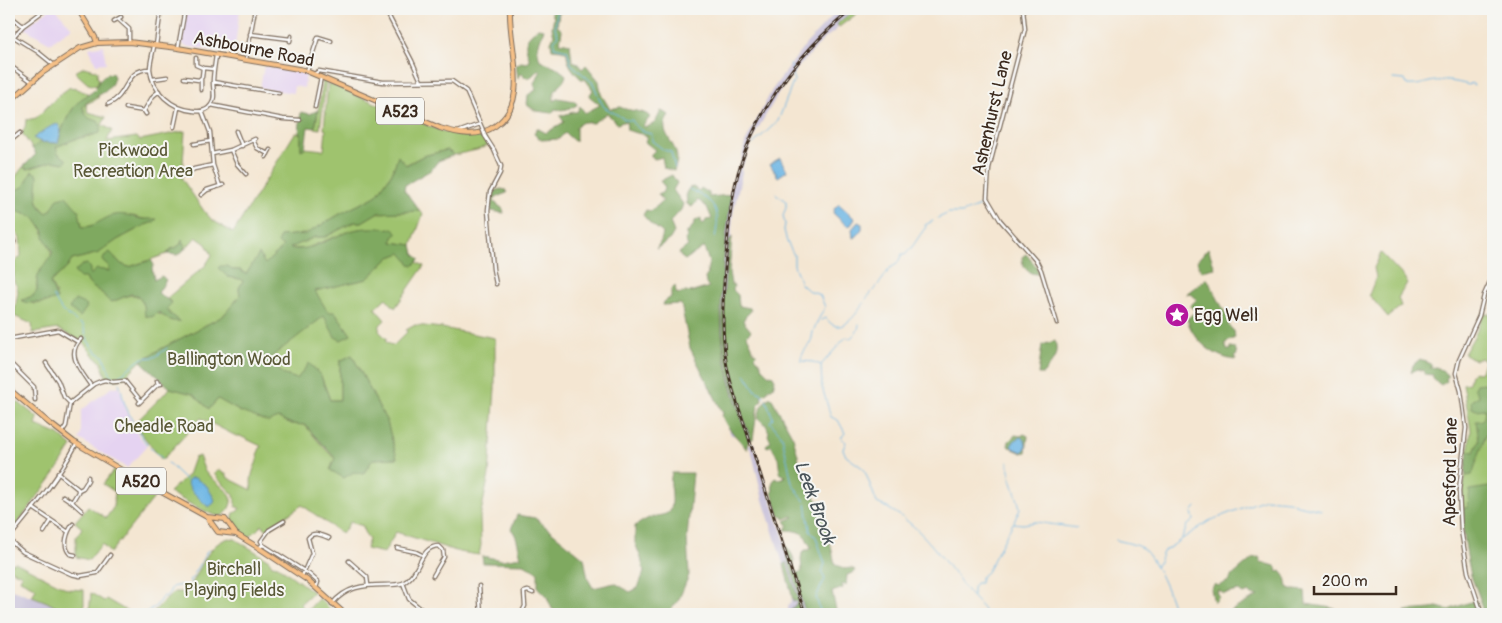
<svg xmlns="http://www.w3.org/2000/svg" width="1502" height="623" viewBox="0 0 1502 623" font-family="Pangolin,sans-serif">
<style>
.built{fill:#e5d3f1}
.industrial{fill:#c7c0d9}
.green{fill:#9fc36e;stroke:#6d7646;fill-rule:evenodd}
.forest{fill:#7fa961;stroke:#5d6a40}
.water{fill:#6cb5e4;stroke:#547081}
.lines{fill:none;stroke-linecap:round;stroke-linejoin:round}
.stream{stroke:#6cb5e4;stroke-width:1}
.minor-casing{stroke:#7c6c5d;stroke-width:5}
.tertiary-casing{stroke:#7c6c5d;stroke-width:5}
.trunk-casing{stroke:#7c6c5d;stroke-width:6}
.minor{stroke:#fff;stroke-width:2.5}
.tertiary{stroke:#fff;stroke-width:2.5}
.trunk{stroke:#f5bf86;stroke-width:4}
.rail-casing{stroke:#3b2a1e;stroke-width:3}
.rail{stroke:#f6f6f2;stroke-width:1;stroke-dasharray:4;stroke-linecap:butt}
.minor-bridge-casing{stroke:#7c6c5d;stroke-width:5;stroke-linecap:butt}
.minor-bridge{stroke:#fff;stroke-width:2.5}
.labels{text-anchor:middle;stroke-width:4;stroke-linejoin:round;paint-order:stroke}
.shield{fill:#f6f6f2;stroke:#73675e;stroke-width:1}
.shield-label{font-size:16px;font-weight:bold;fill:#3b2a1e}
.street-label{font-size:18px;fill:#3b2a1e;stroke:#f6f6f2}
.park-label{font-size:18px;fill:#595836;stroke:#f6f6f2}
.poi-label{font-size:18px;fill:#3b2a1e;stroke:#f6f6f2;text-anchor:start}
.water-label{font-size:19px;font-style:italic;fill:#4a5459;stroke:#f6f6f2}
</style>
<rect width="100%" height="100%" fill="#f6f6f2"/>
<filter id="ink" filterUnits="userSpaceOnUse"><feTurbulence type="fractalNoise" baseFrequency=".02" numOctaves="2"/><feDisplacementMap in="SourceGraphic" scale="10" xChannelSelector="R" yChannelSelector="G"/><feConvolveMatrix kernelMatrix="1 2 1 2 8 2 1 2 1" color-interpolation-filters="sRGB"/></filter>
<filter id="wash" filterUnits="userSpaceOnUse"><feTurbulence type="fractalNoise" baseFrequency=".0096" numOctaves="4" result="noise"/><feDisplacementMap in="SourceGraphic" scale="20" xChannelSelector="R" yChannelSelector="G"/><feGaussianBlur stdDeviation="1.12" result="paint"/><feColorMatrix in="noise" values="0 0 0 0 0 0 0 0 0 0 0 0 0 0 0 0 0 1.4 0 .05"/><feComposite in="paint" operator="in"/></filter>
<g filter="url(#wash)">
<rect width="100%" height="100%" fill="#f4e6d2"/>
<!-- built -->
<path class="built" d="M50 9H56L72 28 50 43 24 28Z
M187 9H240L234 53 185 46 182 43Z
M103 45 106 63 96 64 89 48Z
M264 66 306 73 304 88 294 86 293 93 260 88Z
M119 386 127 413 138 435 147 446 127 468 79 439 81 435V412L83 409 111 388Z"/>
<!-- industrial -->
<path class="industrial" d="M839 9H863L839 27 837 26V29L823 40 785 82 756 132 741 170 742 172 733 214 729 272 753 438 746 442 737 436 731 435 715 394 711 369 728 197 738 167 740 165 745 143 772 90 806 44Z
M754 443 755 451 809 614H788V607L792 598V592L763 500 752 453 748 445Z
M9 588 47 602 69 614H9Z"/>
<!-- green -->
<path class="green" d="M855 9H863L839 27 837 24Z
M84 67 98 71 97 77 99 79 96 86 88 84 75 72Z
M323 81 326 82 320 129 315 128Z
M328 83 441 131 466 136 483 135 489 145 477 150 454 155 447 150 423 156 405 165 398 157 392 173 377 195 372 198 340 214 306 234 280 236 283 247 265 264 246 275 240 270H232L228 277 240 279 243 282 239 288 240 296 223 316 159 350 141 361 124 378 117 380 106 377 101 362 93 355 84 343 58 329 33 333 32 324 14 316 18 292 17 286 14 282V263L21 256 20 238 9 223 13 210C19 212 30 213 35 218 40 223 53 250 51 256 45 270 35 274 37 291L33 296 27 298 33 304 49 302 56 294 50 282 67 268 72 260 99 253 117 240 145 225 154 222 133 216 89 227H82L81 219 54 205 51 210 47 213C38 206 34 195 37 184L29 179 23 188 9 191V185L23 167 28 169 53 161 62 163 67 160 58 153 56 147 75 139 94 135C91 126 85 116 83 107L87 101 99 96 97 99 86 104 88 112 106 117 102 125 112 130 107 141 137 137 140 140 185 131 182 179 204 211 212 220 233 233 295 133H301V149L305 148 324 150 326 130 324 129ZM196 237 206 244 212 255 205 266 167 298 172 303 167 308 169 314 179 320C166 319 157 312 145 308 139 288 126 296 112 302 106 300 106 297 102 293 95 288 89 287 86 278L90 275 109 271 110 252 121 264 129 267 167 254 171 249 175 248 181 244 182 240 185 244 184 250Z
M70 87 72 89 74 87C78 91 84 91 89 94 71 105 63 124 58 143L41 142 32 148 22 133 25 128 26 120 36 118 59 95Z
M420 211 423 214 412 245 392 242 394 229H358L329 239 305 249 288 248 315 237H325L354 222H362L377 213Z
M402 252 411 265 413 266 417 262 424 266 395 308 386 298 375 308 385 320 380 325 379 331 387 339 385 341 393 346 407 332 406 330 415 325 442 328 495 338V388L489 475 480 517 481 545 479 555 459 552 396 532 384 553 366 549 369 539 364 532 363 526 350 522 342 534 302 505 267 530 262 525 249 538C239 531 229 526 234 513L238 511 240 508 236 507 234 495 218 479 214 473 218 470 227 475 228 478 252 490C249 477 254 468 259 457L257 455 261 446 240 436H236L201 418 162 460 134 424 170 388 193 394 209 409 218 399 241 412 278 418 292 424 305 425C321 445 338 467 363 474L373 459 397 458 387 422 352 355 340 361V400H330L321 376 309 364 297 379 282 374 269 358 324 316 351 335 336 313 328 312 314 291 367 279 390 257Z
M1381 253 1404 277 1407 283 1398 298 1401 306 1388 317 1369 295 1376 277 1374 268Z
M1483 314H1493V614L1490 612 1482 614V605L1472 577 1468 561 1461 509 1471 430 1463 384 1469 383 1471 374 1473 372 1480 373 1486 361 1481 358 1475 360 1464 354 1476 333Z
M9 395 38 418 36 425 59 435 72 446 55 473 9 535Z
M199 456 205 472 229 493C232 498 232 502 229 508 227 512 225 515 220 516 212 517 178 497 169 492L188 475 194 458Z
M114 470 157 494 110 553 102 544 89 560 76 557V537L82 528 75 522 88 506 106 518 113 508 115 492 103 484Z
M229 538 235 539 269 560 272 565 278 566 313 592 300 604 307 611 319 598 335 614H151L174 592H186C201 574 204 545 229 538Z
M9 560 13 564 15 562 68 589 84 590V614H69L47 602 32 596 36 588 20 580 22 575 9 569Z
M91 593 104 601 106 599 132 614H89Z"/>
<!-- forest -->
<path class="forest" d="M552 9H563L562 12H559L557 26 562 30 560 42 570 44 572 61 576 62 582 69 586 65 599 81 601 94 610 109 620 107C629 112 643 109 650 117L643 126 647 127 655 123 661 111 668 114 669 116C656 132 677 142 677 159 677 163 675 167 674 171L664 168 662 157 655 159 651 157V154L655 150 645 142 647 136C640 133 634 133 627 130L626 121 617 124 607 113 593 123 583 122 576 126V141H574L565 133 559 139 541 140 534 134 537 128 546 133 564 122 560 116 573 112H577L580 106 585 113 600 105 589 96 593 90 585 79H581C573 71 567 64 567 53L562 50 552 49 551 42 554 35 552 28 554 17 552 15Z
M538 28 544 29 537 49 540 60 556 67 566 75C564 86 552 86 554 101L558 98 575 101 577 105C569 109 563 111 555 109L552 113 536 111 527 105 528 95 536 90 534 83 541 71 539 69 530 78 525 77 522 73 518 78 516 65 521 62 527 63 530 61C524 43 523 40 538 28Z
M112 73 114 77C109 98 93 92 83 107 85 116 88 119 98 121L101 126 100 133 75 139 56 147 58 153 67 160 65 163 53 161 28 169 23 167 36 154 32 148 41 142 58 143C62 127 68 113 80 100 84 96 92 94 96 88 100 79 101 75 112 73Z
M318 110 315 128 308 127 305 148 301 150V134L299 133 301 112 310 114Z
M447 150 454 155 438 161 431 170 405 185 404 190 420 211 377 213 362 222H354L325 237H315L290 248C311 254 337 232 359 229 371 227 383 228 394 229L398 233 393 237 392 242 412 245 414 254 420 259 413 266 411 265 401 253 390 257 367 279 315 291 328 312H335L351 335 341 340 335 337 324 316 270 358 282 374 297 379 309 363 321 376 330 400H340V361L352 355 387 422 397 458 373 459 363 474 354 472 344 478 330 470 335 458 305 425 292 424 278 418 268 422 241 412 218 399 209 409 193 394 170 388 141 361 159 350 223 316 240 296 239 288 243 281 240 279 228 277 218 268 220 266H228L232 270H240L246 274 259 254 265 264 283 247 278 243 280 236 306 234 340 214 372 198 377 195 392 173 398 156 406 165 423 156Z
M32 171 38 175C38 189 32 203 47 213L51 210 58 198 66 196 79 211 82 227C95 228 103 217 115 215 124 213 133 217 142 219 147 219 152 219 157 219L154 222 145 225 117 240 99 253 72 260 67 268 50 282 57 299C46 303 35 304 24 302L22 300 33 296 37 291V279L40 271 52 255V251L44 237V231L34 217 13 210 15 204 10 191C29 188 24 184 32 171Z
M672 175 677 183 673 190 683 204 681 210 670 222 674 232 670 239 656 249 661 241 663 233 650 223 643 215 646 210 651 211 663 201 658 194 662 193 665 187 660 181Z
M693 187 699 191 701 188 709 193V197L731 195C725 250 715 309 726 364 731 390 741 416 749 441L747 445V450C739 438 727 430 722 416L723 413 690 348 681 304 663 305 664 302 671 297V290L675 285 676 293C681 295 687 290 693 292L709 287 706 284 705 278 708 274 707 271 709 262 704 247 685 260 681 257 679 253 688 246 685 240 687 237V232H690V229L693 226 695 221 701 218V222L704 224 706 220 712 219 707 207 698 200 692 207 687 204 686 193 689 188Z
M501 189 506 190 507 193 496 197 493 201 503 209 504 213 491 211V197L494 191Z
M732 237 729 272 731 284 734 286 733 290 738 295 739 306 750 308 751 311 745 317 743 321 751 331 747 335C748 339 753 346 753 351L757 354 755 356 761 364V367L768 374 773 376 775 380 773 387 769 389 766 393 761 395 762 400 758 405 753 439 751 440C741 412 730 381 725 351 720 314 725 277 729 240Z
M182 239 185 244 184 250 178 255 167 254 171 249 175 248 181 244Z
M1208 248 1215 268 1201 271 1197 261Z
M110 252 121 264 129 267 151 260 154 265 152 268 154 280 162 276 166 280 158 293 172 303 167 308 170 314 180 321C171 323 165 317 159 312L152 317 145 316 144 305 138 296 131 294 112 302C106 300 106 297 102 293 95 288 89 287 86 278H80L74 272 82 265 87 264 90 269V275L97 269 109 271V266L103 261 104 256Z
M1026 254 1036 266 1039 274C1028 275 1022 267 1022 257Z
M1207 278 1230 322 1228 325 1234 331 1235 338 1225 343 1227 350H1230V347L1235 348 1237 355 1234 357 1236 360C1214 358 1193 340 1187 319L1196 311 1190 306 1197 299 1190 293 1186 294Z
M75 300 84 304 87 307 80 317 69 308Z
M1055 341C1059 355 1052 363 1043 374H1038L1042 345Z
M1420 359 1432 365 1430 368 1436 367 1449 376 1446 378 1447 381 1441 385 1433 379V375L1424 374V371L1416 369 1411 373 1413 365Z
M1493 382V430L1488 429 1472 475 1467 476 1465 473 1468 451 1474 452 1479 440 1476 421H1481L1484 418 1485 409 1476 410 1472 408 1471 401 1479 396 1474 388 1476 384Z
M771 397 793 437 803 475 813 495 822 505 824 510 827 529 835 564 845 569 851 568 855 570 853 573 847 575 846 585 842 584 843 588 832 592 837 614H806L784 547 786 546C791 552 797 561 793 568L796 573 802 572 801 559 802 553 805 550H809L811 547C808 543 807 539 805 536 801 531 790 530 785 530L788 525 785 521 794 517 792 516 784 519 783 516 779 515 772 492 773 490 772 484 775 477 778 479 783 478 785 476 780 473 778 458 771 445 769 447 766 446 767 444 771 442 768 435 769 432 766 425 758 418C760 409 762 401 771 397Z
M1024 434 1028 436 1026 452 1022 453 1013 449 1020 451V438L1011 448 1008 446 1009 441 1015 435 1021 436Z
M672 473H693L687 538 689 575 679 599 668 614H561L552 609 547 597 538 588V572L524 564 483 563 482 556 502 560 521 557C518 547 518 536 511 529L517 515 535 518 584 558 588 579 593 588 615 583 630 592 638 588 644 572 641 558 635 543V526C640 523 644 520 649 518 662 513 673 519 672 497 672 488 669 482 672 473Z
M1489 487 1493 488V614L1490 612 1482 614C1484 601 1475 588 1471 576 1466 554 1463 531 1461 509L1468 507 1470 490Z
M1259 557 1261 562 1275 566 1278 569 1277 570 1278 572 1281 571 1285 576 1287 587 1294 590 1305 591 1306 604 1332 608 1349 614H1225L1258 596 1252 595 1249 592 1244 594 1239 591 1224 594 1218 590 1217 592 1219 597 1214 603 1211 589 1215 584 1218 586 1229 581 1231 577 1253 558Z
M786 562 787 563 803 614H791L790 612 797 603 796 601H793C791 588 786 576 784 564Z
M1476 600 1478 608 1477 614H1406L1405 611 1432 609 1437 607 1448 610Z"/>
<!-- water -->
<path class="water" d="M58 124 61 131 58 143 41 142 33 138C42 133 48 126 58 124Z
M780 158 787 171 778 177 770 164Z
M839 204 855 219 851 225 847 226 833 213 834 209Z
M858 222 862 224V229L855 237 853 238 852 229Z
M1021 437C1026 440 1026 443 1026 448L1022 452 1013 448 1011 446 1015 440Z
M190 478H195L207 486 215 500 214 503 209 507 206 505 191 490 187 482Z"/>
<g class="lines">
<!-- stream -->
<path class="stream" d="M558 9 555 28 558 35 554 41V47L567 50 571 64 593 83 600 100 604 107 626 120H632C636 128 643 133 652 134V141L664 150 671 152 675 168
M1393 79 1405 80 1407 85C1421 86 1425 82 1436 81 1448 80 1458 82 1469 85L1471 83 1474 85
M753 144 778 121 794 80 792 75 794 72 790 65
M689 189C716 203 721 207 715 238
M776 194 786 201V208L783 215 785 224 784 230 787 242 794 255V265L801 284 809 291 820 295 825 307C821 315 816 323 813 332 812 336 812 340 810 343 806 349 801 354 801 361L813 362 821 365 822 387 831 417 838 420 845 433 841 438 846 442 843 449 846 456 864 469 877 503C916 520 934 548 959 580 966 591 976 600 984 610V614
M938 218 949 213H962L982 205
M53 296 62 311 76 321
M866 299 882 280 890 268 897 264 902 254 905 255C914 246 918 237 926 227L925 225 933 221
M821 320 826 318C840 339 856 314 864 303
M79 323 83 325 88 341 95 351 103 356 113 380
M821 365 846 337 851 338 858 330 859 324
M745 374 756 391 761 393 764 397
M119 378V376L142 358 155 357 167 348
M119 383C122 388 122 396 124 402 130 417 137 431 147 444
M766 400 773 418 770 422 782 436 792 483 806 503 810 531 816 537 825 564 821 572 825 579 816 597 821 614
M150 448 163 459
M1008 462C1009 478 1016 492 1020 508L1014 522
M168 463 187 481
M1182 538 1188 525 1194 520 1192 512 1196 507
M1116 540C1124 542 1135 544 1142 548 1154 556 1173 600 1175 614
M1156 568 1163 552 1209 521 1265 499 1289 501 1297 505 1321 510
M973 596V588L976 583H980L981 577 987 572 1013 523 1023 524 1036 522 1077 528
M142 614H145
M146 614 147 612H149L151 609 156 606 163 596 165 597 169 593 172 587 181 585 185 589 191 583 189 580 195 576 194 573 208 550"/>
</g>
</g>
<g filter="url(#ink)">
<g class="lines">
<!-- minor casing -->
<g class="minor-casing">
<path id="minor" d="M385 9 412 61 421 81
M1023 9 1025 29 989 168 987 198 1000 220 1037 262 1041 270 1057 323
M9 15 23 26
M118 19 129 29V42
M114 21 121 17
M9 34 38 52 54 65
M250 34 290 39
M13 37 23 26 46 9
M290 41 291 36
M156 45 161 9
M154 46C153 53 150 62 150 69 152 92 172 109 194 111 201 112 207 111 211 105 216 98 213 90 213 82 213 73 215 64 216 55
M178 48 185 9
M196 58V65L203 68
M246 59 255 9
M9 65 31 81
M307 71 318 37 331 41
M314 74 319 71 383 82 452 81 466 91 482 128
M184 78 199 80 202 77 203 68 213 69
M153 79 167 77
M201 79V90
M213 82 279 93
M108 104C129 96 124 69 150 69
M211 105 283 119 300 120
M315 107 321 77
M126 108 144 111 146 114
M144 111 153 96 159 91
M202 111 210 132 213 165 220 186
M174 127 178 108
M236 131 242 146
M458 132 480 124
M485 136 494 150 501 166 500 173 490 192 488 210 493 269 496 284
M253 140 257 148 268 154
M9 142 20 133
M194 144 211 141
M231 150 237 164 246 174
M212 154 231 150 255 139
M266 157 270 150
M184 176 194 169 213 165
M201 195 207 190 223 185
M9 245 13 244 14 242 10 232
M9 339 58 330 78 342
M81 339C65 354 81 371 91 386
M9 362 34 387 35 400
M46 363 58 381 64 397 70 403
M157 381 158 384H161
M139 403 158 384
M62 432 66 426 70 403 94 384 101 381 105 380 113 382 125 381 141 401
M58 473 78 489V492L72 502 82 511
M79 490 83 488 88 480V477
M63 496 72 502
M33 508 67 531
M73 524C67 532 62 546 70 554L75 555
M44 532 51 521
M9 540 23 552 71 574 80 576 97 573 110 555
M263 545 261 541 269 530 284 521
M259 548 262 545 265 546 309 574 318 582 316 588
M397 548 416 552 422 555
M349 561 367 577 368 585
M302 576 312 553 308 538C313 531 322 535 329 538
M403 583 409 599 427 614
M479 586 481 614
M332 604C346 587 363 585 384 585 390 585 398 585 403 583 421 574 419 546 439 546L443 550 444 557 433 576
M521 614 525 606 524 592 528 591 533 593
M1479 614 1480 608 1468 572 1461 530 1459 491 1466 428 1461 391 1456 373 1459 360 1479 316 1484 295 1493 275"/>
</g>
<!-- tertiary casing -->
<g class="tertiary-casing">
<path id="tertiary" d="M9 538C33 509 60 476 77 443"/>
</g>
<!-- trunk casing -->
<g class="trunk-casing">
<path id="trunk" d="M78 9 95 37 97 43
M9 102 42 73 80 48 97 43 129 42 178 48 304 70 440 128C459 134 478 138 495 126 532 101 508 46 510 9
M9 389 48 422 74 442 125 472 207 517 225 519 236 534
M207 517 218 532 236 534 259 548 307 580 345 614"/>
</g>
<!-- minor -->
<use href="#minor" class="minor"/>
<!-- tertiary -->
<use href="#tertiary" class="tertiary"/>
<!-- trunk -->
<use href="#trunk" class="trunk"/>
<!-- rail casing -->
<g class="rail-casing">
<path id="rail" d="M805 614C787 558 769 501 751 445 743 418 730 388 726 361 721 325 723 292 726 256 728 236 729 216 733 196 745 124 796 53 853 9"/>
</g>
<!-- rail -->
<use href="#rail" class="rail"/>
<!-- minor-bridge casing -->
<g class="minor-bridge-casing">
<path id="minor-bridge" d="M482 128 485 136"/>
</g>
<!-- minor-bridge -->
<use href="#minor-bridge" class="minor-bridge"/>
</g>
</g>
<!-- icons -->
<defs>
<g id="sight-disc" transform="scale(1.25)"><circle r="9.5" fill="#b5179e" stroke="#f6f6f2"/><path d="M0-6L1.8-2.2L6-1.7L2.9 1.2L3.7 5.4L0 3.3L-3.7 5.4L-2.9 1.2L-6-1.7L-1.8-2.2Z" fill="#fff"/></g>
</defs>
<g fill-rule="evenodd">
<use href="#sight-disc" x="1177" y="315"/>
</g>
<g class="labels">
<!-- shield labels -->
<g class="shield">
<rect x="376" y="97.5" width="48" height="27" rx="4"/>
<rect x="116" y="467.5" width="50" height="27" rx="4"/>
</g>
<g class="shield-label">
<text x="400" y="117">A523</text>
<text x="141" y="487">A520</text>
</g>
<!-- street labels -->
<g class="street-label">
<text transform="translate(254 49) rotate(11)" y="6">Ashbourne Road</text>
<text transform="translate(992 113) rotate(-77)" y="6">Ashenhurst Lane</text>
<text transform="translate(1450 472) rotate(-89)" y="6">Apesford Lane</text>
</g>
<!-- park labels -->
<g class="park-label">
<text x="133" y="156">Pickwood<tspan x="133" dy="21">Recreation Area</tspan></text>
<text x="229" y="365">Ballington Wood</text>
<text x="164" y="432">Cheadle Road</text>
<text x="234" y="575">Birchall<tspan x="234" dy="21">Playing Fields</tspan></text>
</g>
<!-- poi labels -->
<g class="poi-label">
<text x="1194" y="321">Egg Well</text>
</g>
<!-- water labels -->
<g class="water-label">
<text transform="translate(816 502) rotate(70)" y="7">Leek Brook</text>
</g>
</g>
<!-- margin -->
<rect width="1502" height="623" fill="none" stroke="#f6f6f2" stroke-width="30"/>
<!-- scale -->
<path d="M1314 586v8h82v-8" fill="none" stroke="#3b2a1e" stroke-width="2.5"/>
<text x="1322" y="586" font-size="15" fill="#3b2a1e" stroke="#f6f6f2" stroke-width="4" paint-order="stroke">200 m</text>
</svg>
